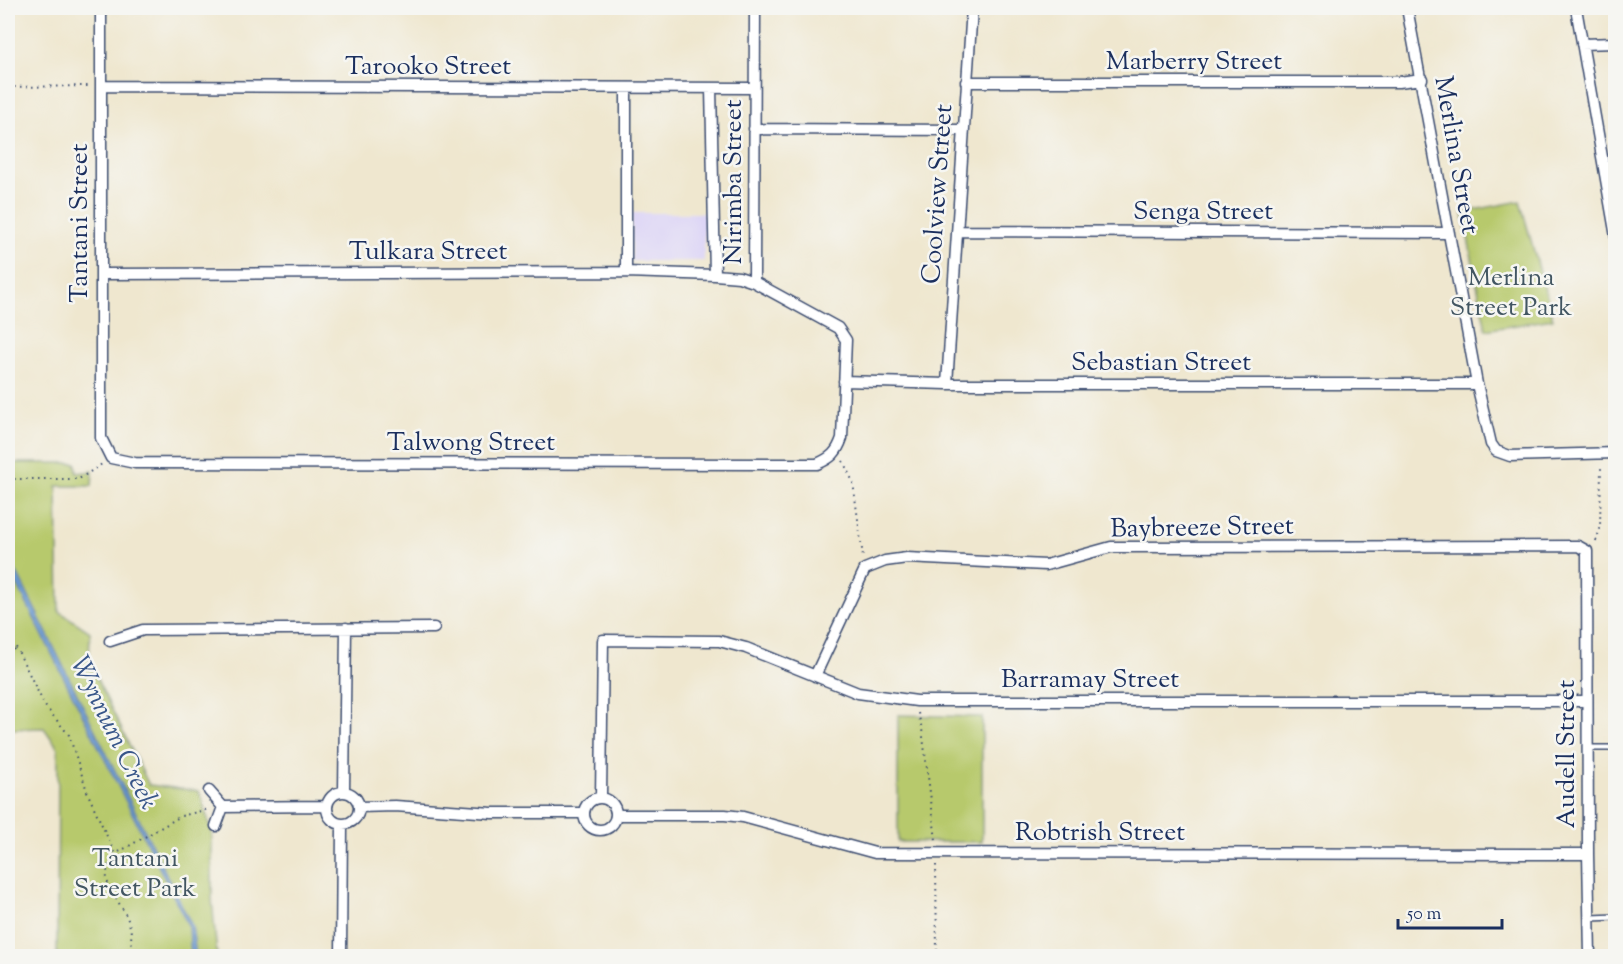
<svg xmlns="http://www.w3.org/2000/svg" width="1623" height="964" viewBox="0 0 1623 964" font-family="'Sorts Mill Goudy',serif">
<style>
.built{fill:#ddd5f6}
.green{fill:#b7c96c;stroke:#697c65;stroke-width:1.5}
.water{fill:#6d9fd8;stroke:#44679b;stroke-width:1.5}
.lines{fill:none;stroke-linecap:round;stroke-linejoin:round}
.lane-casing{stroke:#3b4b6f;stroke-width:8}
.street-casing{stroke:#3b4b6f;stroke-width:13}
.path{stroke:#3b4b6f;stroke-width:2;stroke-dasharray:1.5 4.5;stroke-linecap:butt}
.lane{stroke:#fff;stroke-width:5}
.street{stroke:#fff;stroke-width:10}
.labels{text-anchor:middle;stroke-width:5;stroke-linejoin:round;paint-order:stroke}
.street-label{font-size:26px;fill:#1b2f5e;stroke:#f6f6f2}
.park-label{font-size:26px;fill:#425662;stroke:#f6f6f2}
.water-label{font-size:27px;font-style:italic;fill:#385689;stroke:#f6f6f2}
</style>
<rect width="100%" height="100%" fill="#f6f6f2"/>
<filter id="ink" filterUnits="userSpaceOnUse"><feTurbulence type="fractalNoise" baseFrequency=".0167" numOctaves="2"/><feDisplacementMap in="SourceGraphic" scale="12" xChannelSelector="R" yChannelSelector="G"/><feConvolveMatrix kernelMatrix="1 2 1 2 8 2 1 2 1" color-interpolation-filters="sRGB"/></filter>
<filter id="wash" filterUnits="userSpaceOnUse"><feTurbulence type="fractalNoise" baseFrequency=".008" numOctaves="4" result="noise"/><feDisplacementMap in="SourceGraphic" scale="24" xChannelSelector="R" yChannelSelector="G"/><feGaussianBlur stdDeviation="1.35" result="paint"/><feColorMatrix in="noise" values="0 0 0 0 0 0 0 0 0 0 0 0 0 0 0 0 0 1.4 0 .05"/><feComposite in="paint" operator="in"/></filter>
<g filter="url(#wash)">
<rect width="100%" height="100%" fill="#efe7cf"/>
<!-- built -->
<path class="built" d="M632 213H704V261H632Z"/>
<!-- green -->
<path class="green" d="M1520 201 1553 319 1486 330 1463 212Z
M8 463H76L77 473 93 471 92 486H57L59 611 90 632 89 663 149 785 199 791 212 832V899L217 956H57L58 748 44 728 8 729Z
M898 715 982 717V842H898Z"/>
<!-- water -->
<path class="water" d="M8 555 192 926 196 956H191L189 927 8 566Z"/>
</g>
<g filter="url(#ink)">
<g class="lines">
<!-- lane casing -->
<g class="lane-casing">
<path id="lane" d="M1587 748H1616
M1591 918 1616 917"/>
</g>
<!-- street casing -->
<g class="street-casing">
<path id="street" d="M101 8V438L111 458 135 463 817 464C831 458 837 453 842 438L846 340 838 328 754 282 739 277 715 275 626 272 101 274
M1407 8 1477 384 1491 444 1496 451 1510 456 1616 453
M1576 8 1616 237
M1582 44 1616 43
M966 82H1399L1422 79
M101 86 754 88
M711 88 715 275
M754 129 963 130
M957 231 1449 233
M626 272V88
M754 282 755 8
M844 381 947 384H1477
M947 384 972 8
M110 641 143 630 434 628
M815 676 865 569 885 561 907 558 1046 565 1111 547 1578 546 1587 551 1588 854 1590 956
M209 791 223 807 216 826
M327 808a16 16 0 1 1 32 0a16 16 0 1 1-32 0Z
M344 792 346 628
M601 797 603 640 719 641 746 648 858 693 917 701H1587
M584 814a16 16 0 1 1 32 0a16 16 0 1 1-32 0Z
M223 807 327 806
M359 807 395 806 492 813H584
M617 815H725L743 817 875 853 1588 854
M341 956 342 825"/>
</g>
<!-- path -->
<path class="path" d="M8 87 89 86
M843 461 853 482 863 557
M8 479H79L102 464
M1596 541 1600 529 1601 467
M8 631 45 706 69 735 88 794 115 854
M8 653 17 647
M918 713 922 729 936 840
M936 865 937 956
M132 956C131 947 132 936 130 927 124 898 92 886 115 854L181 816 209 809"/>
<!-- lane -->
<use href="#lane" class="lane"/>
<!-- street -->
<use href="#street" class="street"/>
</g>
</g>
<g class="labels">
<!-- street labels -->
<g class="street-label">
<text x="1194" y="69">Marberry Street</text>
<text x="428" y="74">Tarooko Street</text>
<text transform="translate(1458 155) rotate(80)" y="9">Merlina Street</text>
<text transform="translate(732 182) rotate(-90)" y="9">Nirimba Street</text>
<text transform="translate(936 194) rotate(-86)" y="9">Coolview Street</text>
<text x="1203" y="219">Senga Street</text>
<text transform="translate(78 223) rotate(-90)" y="9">Tantani Street</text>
<text x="428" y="259">Tulkara Street</text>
<text x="1161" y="370">Sebastian Street</text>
<text x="471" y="450">Talwong Street</text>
<text transform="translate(1202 526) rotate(-1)" y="9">Baybreeze Street</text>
<text x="1090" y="687">Barramay Street</text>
<text transform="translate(1565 754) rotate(-90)" y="9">Audell Street</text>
<text x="1100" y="840">Robtrish Street</text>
</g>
<!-- park labels -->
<g class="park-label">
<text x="1511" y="285">Merlina<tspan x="1511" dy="30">Street Park</tspan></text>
<text x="135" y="866">Tantani<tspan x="135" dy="30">Street Park</tspan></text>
</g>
<!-- water labels -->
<g class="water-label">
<text transform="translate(115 732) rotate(64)" y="9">Wynnum Creek</text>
</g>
</g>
<!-- margin -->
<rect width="1623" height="964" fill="none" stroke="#f6f6f2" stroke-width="30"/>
<!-- scale -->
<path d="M1398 919v9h104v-9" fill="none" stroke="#1b2f5e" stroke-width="3"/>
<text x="1407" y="919" font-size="18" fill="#1b2f5e" stroke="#f6f6f2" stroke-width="4.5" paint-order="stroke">50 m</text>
</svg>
